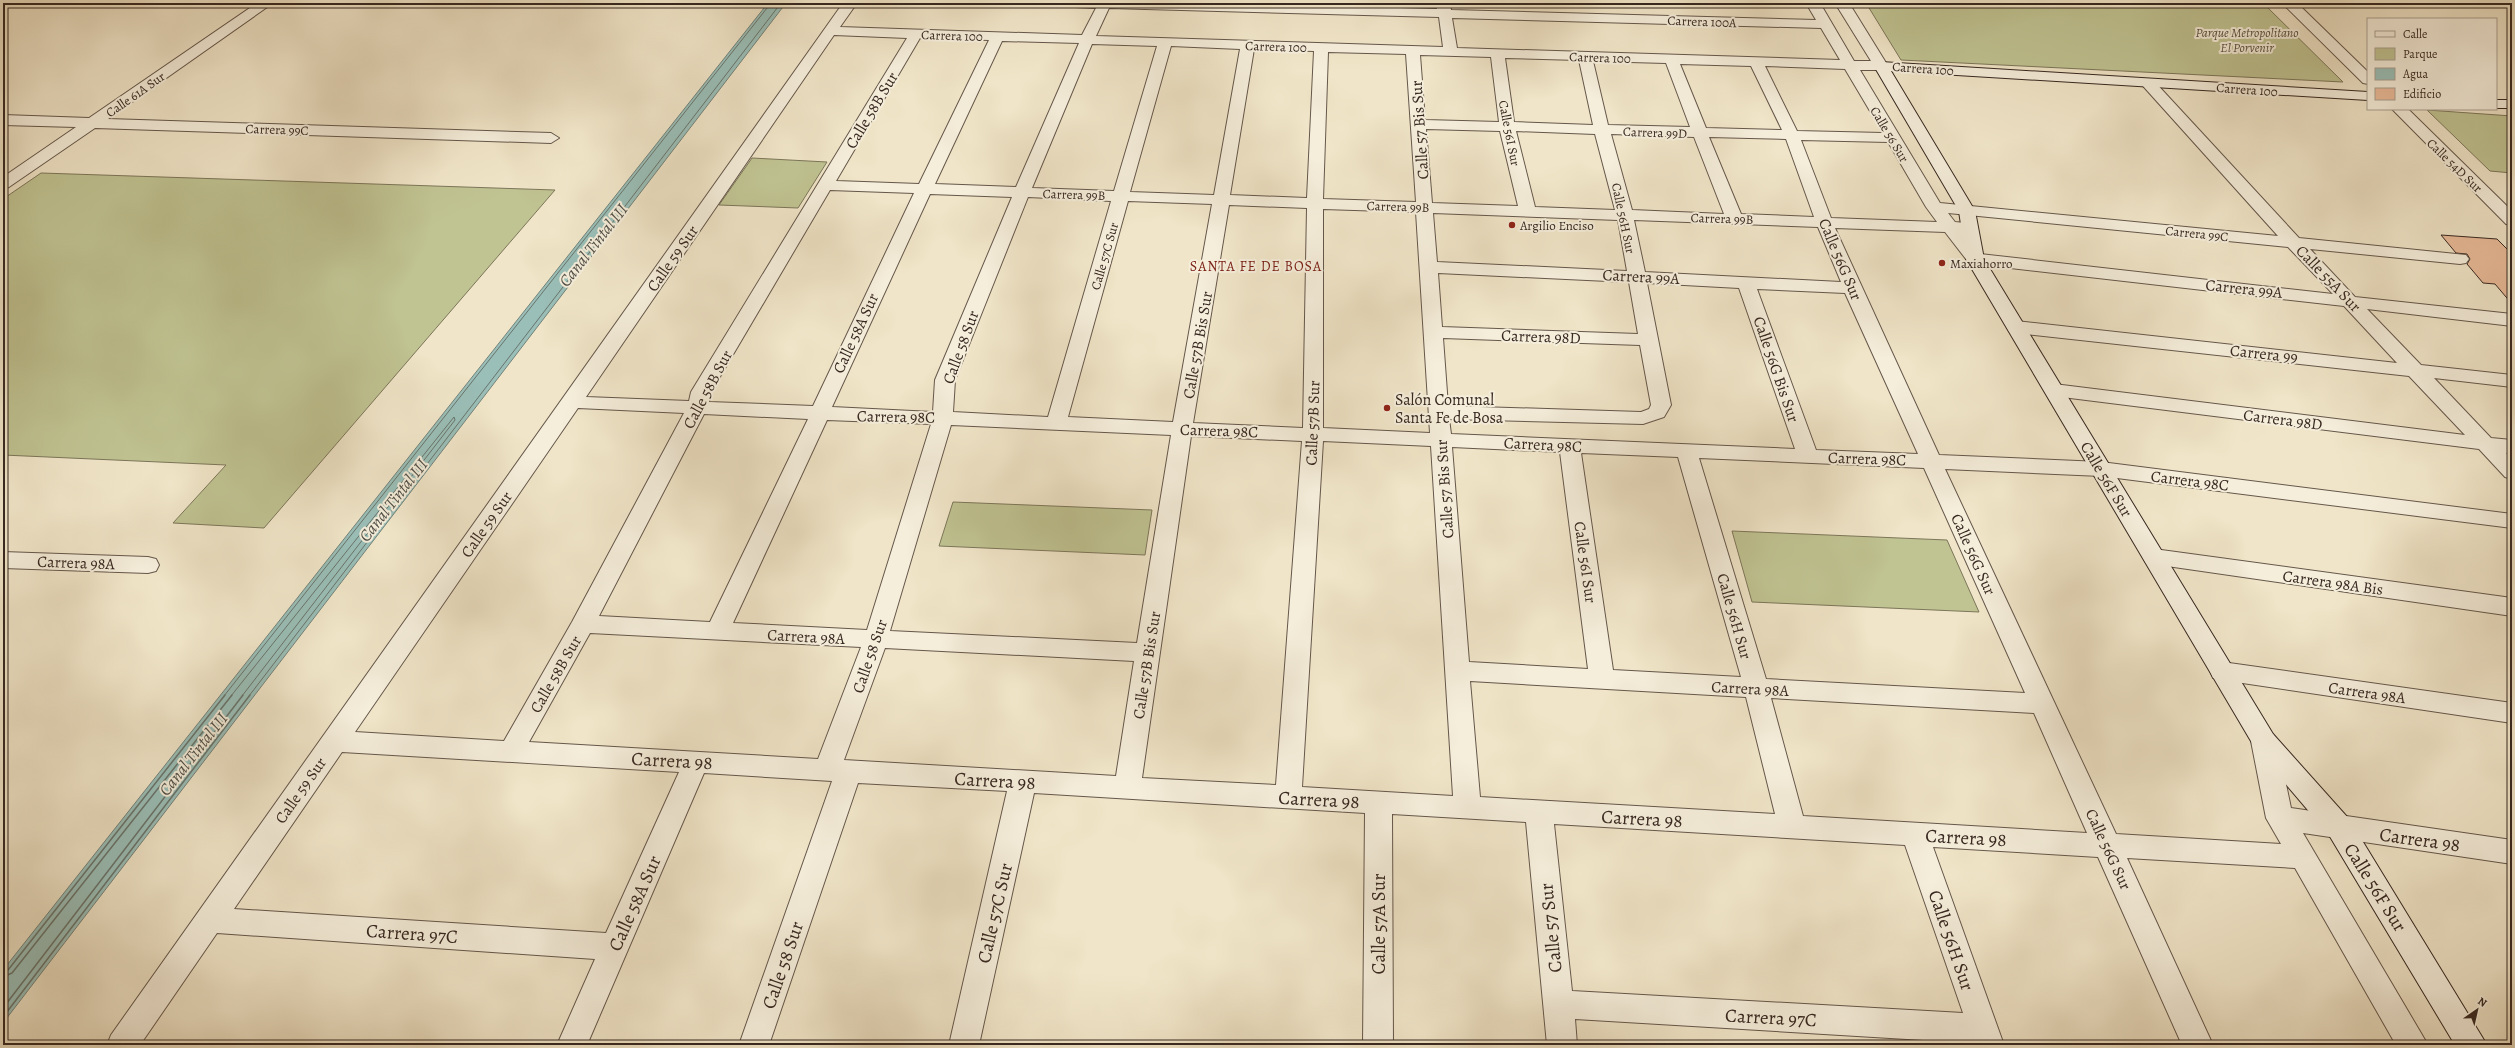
<svg xmlns="http://www.w3.org/2000/svg" width="2515" height="1048" viewBox="0 0 2515 1048" font-family="Alegreya,serif">
<style>
.green{fill:#c0c392;stroke:#7c765a}
.water{fill:#9abfb8;stroke:#72837c}
.lines{fill:none;stroke-linecap:round;stroke-linejoin:round}
.shore-far1{stroke:#68746c;stroke-width:1}
.shore{stroke:#68746c;stroke-width:1.5}
.building{fill:#e9bb99;stroke:#372821}
.street-casing{stroke:#65574b;stroke-width:2}
.secondary-casing{stroke:#372821;stroke-width:2}
.street{fill:#f5eedb;fill-rule:evenodd}
.secondary{fill:#f5eedb;fill-rule:evenodd}
.poi-dot{fill:#8f2418;stroke:#f5eedb;stroke-width:1.5}
.labels{text-anchor:middle;stroke-width:4;stroke-linejoin:round;paint-order:stroke}
.far-street-label{font-size:13px;fill:#372821;stroke:#f5eedb}
.far-park-label{font-size:13px;font-style:italic;fill:#594f3d;stroke:#f5eedb}
.far-poi-label{font-size:13px;fill:#372821;stroke:#f5eedb;text-anchor:start}
.far-neighbourhood-label{font-size:14px;letter-spacing:1px;fill:#7a1f14;stroke:#f5eedb}
.street-label{font-size:16px;fill:#372821;stroke:#f5eedb}
.poi-label{font-size:16px;fill:#372821;stroke:#f5eedb;text-anchor:start}
.water-label{font-size:17px;font-style:italic;fill:#504e47;stroke:#f5eedb}
.near-street-label{font-size:19px;fill:#372821;stroke:#f5eedb}
</style>
<rect width="100%" height="100%" fill="#f0e5c8"/>
<filter id="stains"><feTurbulence type="fractalNoise" baseFrequency=".005" numOctaves="4"/><feColorMatrix values="0 0 0 0 .2 0 0 0 0 .09 0 0 0 0 .02 0 0 0 .5 -.17"/></filter>
<radialGradient id="worn" r=".72"><stop offset=".6" stop-color="#630" stop-opacity="0"/><stop offset="1" stop-color="#630" stop-opacity=".3"/></radialGradient>
<!-- green -->
<path class="green" d="M1866 3H2263L2343 82 1901 60Z
M2427 110 2512 116V173L2490 171Z
M752 158 827 162 798 208 719 205Z
M41 173 555 190 264 528 173 523 226 465 3 455V199Z
M953 502 1152 510 1145 555 939 546Z
M1732 531 1947 540 1979 612 1752 602Z"/>
<!-- water -->
<path class="water" d="M768 3H786L3 1023V970Z"/>
<g class="lines">
<!-- shore-far1 -->
<path class="shore-far1" d="M224 696 771 3
M231 696 454 417 455 420 242 696
M249 696 781 3"/>
<!-- shore -->
<path class="shore" d="M3 972 8 970 225 695
M3 977 12 973 232 695
M3 1008 243 695
M3 1017 250 695"/>
</g>
<!-- building -->
<path class="building" d="M2441 235 2497 239 2512 254V304L2495 284 2483 283 2467 264 2470 259 2467 254 2456 253Z"/>
<g class="lines">
<!-- street casing -->
<g class="street-casing">
<path id="street" d="M257 3H273L108 119 551 133 559 138 551 143 95 128 9 187 3 189V177L76 127 3 125V115L89 118Z
M843 3H857L840 27 1082 35 1096 8 1075 7 1068 3H1216L1437 9 1436 3H1450L1451 10 1816 20 1806 3H1820L1854 61H1871L1835 3H1849L1888 66 1881 70H1860L1940 203 2278 236 2143 86 2141 83 2148 79 2153 80 2299 238 2466 255 2469 259 2466 263 2460 264 2310 249 2355 297 2512 314V326L2367 309 2421 365 2512 375V387L2434 378 2491 438 2512 440V454L2506 453 2512 459V479L2505 477 2479 449 2054 396 2047 394 2044 390 2047 386 2054 384 2465 435 2409 376 2016 333 2009 331 2007 327 2009 323 2016 321 2397 363 2344 306 1975 264 1969 263 1945 232 1835 228 1939 455 2101 462 2512 514V528L2101 476 1945 469 2116 834 2281 844 2266 818 2251 741 2255 734 2264 731 2273 734 2277 741 2291 808 2512 840V864L2303 833 2428 1045H2396L2295 868 2127 858 2213 1045H2182L2098 857 1933 847 2004 1045H1974L1973 1043 1575 1019 1577 1045H1547L1526 822 1392 814 1393 1045H1363L1365 813 1034 793 979 1045H949L1007 791 858 783 769 1045H739L832 781 704 773 587 1045H557L595 959 217 933 140 1045H107L111 1035ZM1109 8 1439 17 1443 47 1096 36ZM1452 18 1821 28 1840 60 1457 48ZM834 35 907 38 691 392 689 401 586 397ZM920 38 989 40 919 184 836 181ZM1002 41 1079 43 1016 187 935 184ZM1092 44 1157 46 1114 191 1032 188ZM1171 46 1240 49 1214 195 1130 192ZM1254 49 1314 51 1307 198 1230 195ZM1328 52 1406 54 1416 202 1323 199ZM1420 55 1491 57 1499 122 1425 120ZM1505 58 1579 60 1593 125 1514 122ZM1593 61 1666 63 1690 127 1608 125ZM1680 64 1751 66 1782 130 1706 128ZM1765 66 1845 69 1883 133 1797 131ZM1426 129 1500 131 1518 206 1432 203ZM1516 131 1595 134 1615 210 1535 207ZM1611 134 1694 137 1724 214 1632 210ZM1709 137 1786 139 1814 217 1741 214ZM1801 140 1888 142 1926 207 1937 222 1831 218ZM830 190 914 193 813 406 709 402 711 392ZM930 194 1012 197 935 380 933 412 832 407ZM1028 197 1111 201 1048 417 953 412 955 380ZM1128 201 1212 204 1173 422 1068 417ZM1229 205 1307 208 1303 428 1193 423ZM1323 209 1416 212 1430 433 1323 428ZM1433 213 1618 220 1627 271 1437 262ZM1948 213 2288 247 2333 294 1980 254 1963 233 1976 232 1978 228 1976 224 1955 222ZM1634 220 1818 227 1841 282 1645 272ZM1438 273 1629 282 1638 334 1442 327ZM1647 283 1739 288 1795 449 1451 434 1449 419 1643 424 1664 417 1671 405ZM1757 289 1845 293 1918 454 1816 450ZM1443 338 1640 345 1651 405 1649 409 1641 412 1448 406ZM578 408 684 413 572 622 504 741 355 732ZM704 414 808 419 710 622 599 616ZM827 420 931 424 867 630 733 623ZM951 425 1171 435 1137 643 890 631ZM1191 436 1302 441 1276 785 1142 778ZM1323 441 1431 446 1453 796 1302 787ZM1452 447 1560 452 1588 669 1469 662ZM1581 453 1678 457 1741 677 1613 670ZM1699 458 1924 468 2025 693 1766 679ZM590 633 861 647 818 759 529 742ZM885 648 1134 661 1116 776 844 760ZM1470 681 1746 697 1775 814 1480 797ZM1771 698 2034 713 2087 833 1803 816ZM342 752 679 772 606 933 234 909ZM1554 824 1905 845 1963 1013 1572 991Z
M2282 3H2297L2368 72V84L2363 83Z
M2392 109H2408L2512 211V225L2506 224Z
M2154 549 2512 598V616L2146 563 2143 557 2146 551Z
M3 552 148 557 156 559 159 565 156 571 148 573 3 568Z
M2222 662 2512 703V723L2222 680 2213 678 2210 671 2213 664Z"/>
</g>
<!-- secondary casing -->
<g class="secondary-casing">
<path id="secondary" d="M1881 62 2368 92V100L1891 71 1975 211 1984 259 2273 734 2349 819 2487 1045H2455L2329 835 2255 748 1966 259 1959 211 1874 66Z
M2496 100H2512V108H2496Z"/>
</g>
<!-- street -->
<use href="#street" class="street"/>
<!-- secondary -->
<use href="#secondary" class="secondary"/>
</g>
<!-- markers -->
<g class="poi-dot">
<circle cx="1512" cy="225" r="4"/>
<circle cx="1942" cy="263" r="4"/>
<circle cx="1387" cy="408" r="4"/>
</g>
<g class="labels">
<!-- far-street labels -->
<g class="far-street-label">
<text transform="translate(1702 21) rotate(2)" y="5">Carrera 100A</text>
<text transform="translate(952 35) rotate(2)" y="5">Carrera 100</text>
<text transform="translate(1276 46) rotate(2)" y="5">Carrera 100</text>
<text transform="translate(1600 57) rotate(2)" y="5">Carrera 100</text>
<text transform="translate(1923 68) rotate(4)" y="5">Carrera 100</text>
<text transform="translate(2247 89) rotate(4)" y="5">Carrera 100</text>
<text transform="translate(135 94) rotate(-35)" y="5">Calle 61A Sur</text>
<text transform="translate(277 129) rotate(2)" y="5">Carrera 99C</text>
<text transform="translate(1655 132) rotate(2)" y="5">Carrera 99D</text>
<text transform="translate(1510 133) rotate(79)" y="5">Calle 56I Sur</text>
<text transform="translate(1890 134) rotate(59)" y="5">Calle 56 Sur</text>
<text transform="translate(2455 165) rotate(44)" y="5">Calle 54D Sur</text>
<text transform="translate(1074 194) rotate(2)" y="5">Carrera 99B</text>
<text transform="translate(1398 206) rotate(2)" y="5">Carrera 99B</text>
<text transform="translate(1624 218) rotate(78)" y="5">Calle 56H Sur</text>
<text transform="translate(1722 218) rotate(2)" y="5">Carrera 99B</text>
<text transform="translate(2197 233) rotate(6)" y="5">Carrera 99C</text>
<text transform="translate(1104 256) rotate(-74)" y="5">Calle 57C Sur</text>
</g>
<!-- far-park labels -->
<g class="far-park-label">
<text x="2247" y="37">Parque Metropolitano<tspan x="2247" dy="15">El Porvenir</tspan></text>
</g>
<!-- far-poi labels -->
<g class="far-poi-label">
<text x="1520" y="230">Argilio Enciso</text>
<text x="1950" y="268">Maxiahorro</text>
</g>
<!-- far-neighbourhood labels -->
<g class="far-neighbourhood-label">
<text x="1256" y="271">SANTA FE DE BOSA</text>
</g>
<!-- street labels -->
<g class="street-label">
<text transform="translate(871 110) rotate(-59)" y="6">Calle 58B Sur</text>
<text transform="translate(1419 130) rotate(-94)" y="6">Calle 57 Bis Sur</text>
<text transform="translate(672 258) rotate(-55)" y="6">Calle 59 Sur</text>
<text transform="translate(1841 259) rotate(67)" y="6">Calle 56G Sur</text>
<text transform="translate(1641 276) rotate(3)" y="6">Carrera 99A</text>
<text transform="translate(2329 278) rotate(46)" y="6">Calle 55A Sur</text>
<text transform="translate(2244 288) rotate(6)" y="6">Carrera 99A</text>
<text transform="translate(855 333) rotate(-65)" y="6">Calle 58A Sur</text>
<text transform="translate(1541 336) rotate(2)" y="6">Carrera 98D</text>
<text transform="translate(1197 345) rotate(-80)" y="6">Calle 57B Bis Sur</text>
<text transform="translate(960 347) rotate(-70)" y="6">Calle 58 Sur</text>
<text transform="translate(2264 353) rotate(6)" y="6">Carrera 99</text>
<text transform="translate(1777 369) rotate(71)" y="6">Calle 56G Bis Sur</text>
<text transform="translate(707 389) rotate(-62)" y="6">Calle 58B Sur</text>
<text transform="translate(896 416) rotate(1)" y="6">Carrera 98C</text>
<text transform="translate(2283 419) rotate(7)" y="6">Carrera 98D</text>
<text transform="translate(1312 423) rotate(-88)" y="6">Calle 57B Sur</text>
<text transform="translate(1219 430) rotate(2)" y="6">Carrera 98C</text>
<text transform="translate(1543 444) rotate(3)" y="6">Carrera 98C</text>
<text transform="translate(1867 458) rotate(2)" y="6">Carrera 98C</text>
<text transform="translate(2107 479) rotate(59)" y="6">Calle 56F Sur</text>
<text transform="translate(2190 480) rotate(7)" y="6">Carrera 98C</text>
<text transform="translate(1444 489) rotate(-94)" y="6">Calle 57 Bis Sur</text>
<text transform="translate(486 524) rotate(-55)" y="6">Calle 59 Sur</text>
<text transform="translate(1974 554) rotate(66)" y="6">Calle 56G Sur</text>
<text transform="translate(76 562) rotate(2)" y="6">Carrera 98A</text>
<text transform="translate(1586 562) rotate(82)" y="6">Calle 56I Sur</text>
<text transform="translate(2333 582) rotate(8)" y="6">Carrera 98A Bis</text>
<text transform="translate(1735 616) rotate(74)" y="6">Calle 56H Sur</text>
<text transform="translate(806 636) rotate(3)" y="6">Carrera 98A</text>
<text transform="translate(869 656) rotate(-71)" y="6">Calle 58 Sur</text>
<text transform="translate(1146 665) rotate(-81)" y="6">Calle 57B Bis Sur</text>
<text transform="translate(555 674) rotate(-60)" y="6">Calle 58B Sur</text>
<text transform="translate(1750 688) rotate(3)" y="6">Carrera 98A</text>
<text transform="translate(2367 692) rotate(8)" y="6">Carrera 98A</text>
<text transform="translate(300 790) rotate(-55)" y="6">Calle 59 Sur</text>
<text transform="translate(2109 849) rotate(65)" y="6">Calle 56G Sur</text>
</g>
<!-- poi labels -->
<g class="poi-label">
<text x="1395" y="405">Salón Comunal<tspan x="1395" dy="18">Santa Fe de Bosa</tspan></text>
</g>
<!-- water labels -->
<g class="water-label">
<text transform="translate(593 245) rotate(-52)" y="6">Canal Tintal III</text>
<text transform="translate(393 500) rotate(-52)" y="6">Canal Tintal III</text>
<text transform="translate(193 754) rotate(-52)" y="6">Canal Tintal III</text>
</g>
<!-- near-street labels -->
<g class="near-street-label">
<text transform="translate(672 760) rotate(3)" y="7">Carrera 98</text>
<text transform="translate(995 780) rotate(3)" y="7">Carrera 98</text>
<text transform="translate(1319 799) rotate(3)" y="7">Carrera 98</text>
<text transform="translate(1642 818) rotate(3)" y="7">Carrera 98</text>
<text transform="translate(1966 837) rotate(3)" y="7">Carrera 98</text>
<text transform="translate(2420 839) rotate(8)" y="7">Carrera 98</text>
<text transform="translate(2376 887) rotate(58)" y="7">Calle 56F Sur</text>
<text transform="translate(634 903) rotate(-66)" y="7">Calle 58A Sur</text>
<text transform="translate(994 913) rotate(-77)" y="7">Calle 57C Sur</text>
<text transform="translate(1378 924) rotate(-90)" y="7">Calle 57A Sur</text>
<text transform="translate(1550 928) rotate(-96)" y="7">Calle 57 Sur</text>
<text transform="translate(412 933) rotate(4)" y="7">Carrera 97C</text>
<text transform="translate(1952 940) rotate(71)" y="7">Calle 56H Sur</text>
<text transform="translate(782 965) rotate(-71)" y="7">Calle 58 Sur</text>
<text transform="translate(1771 1017) rotate(3)" y="7">Carrera 97C</text>
</g>
</g>
<!-- margin -->
<rect width="2515" height="1048" fill="none" stroke="#f0e5c8" stroke-width="16"/>
<rect x="4" y="4" width="2507" height="1040" fill="none" stroke="#372821" stroke-width="2"/>
<rect x="8" y="8" width="2499" height="1032" fill="none" stroke="#372821"/>
<!-- legend -->
<rect x="2367" y="18" width="130" height="92" fill="#f5eedb" stroke="#a99f91"/>
<rect x="2375" y="31" width="20" height="6" fill="#f5eedb" stroke="#a99f91"/>
<text x="2403" y="38" font-size="12" fill="#372821">Calle</text>
<rect x="2375" y="48" width="20" height="12" fill="#c0c392" stroke="#a99f91"/>
<text x="2403" y="58" font-size="12" fill="#372821">Parque</text>
<rect x="2375" y="68" width="20" height="12" fill="#9abfb8" stroke="#a99f91"/>
<text x="2403" y="78" font-size="12" fill="#372821">Agua</text>
<rect x="2375" y="88" width="20" height="12" fill="#e9bb99" stroke="#a99f91"/>
<text x="2403" y="98" font-size="12" fill="#372821">Edificio</text>
<!-- north arrow -->
<g transform="translate(2477 1010) rotate(34)" stroke="#f5eedb" stroke-width="3" paint-order="stroke">
<path d="M0-3L7 15L0 10L-7 15Z" fill="#372821"/>
<text y="-6" font-size="11" font-weight="bold" text-anchor="middle" fill="#372821">N</text>
</g>
<rect width="100%" height="100%" filter="url(#stains)"/>
<rect width="100%" height="100%" fill="url(#worn)"/>
</svg>
